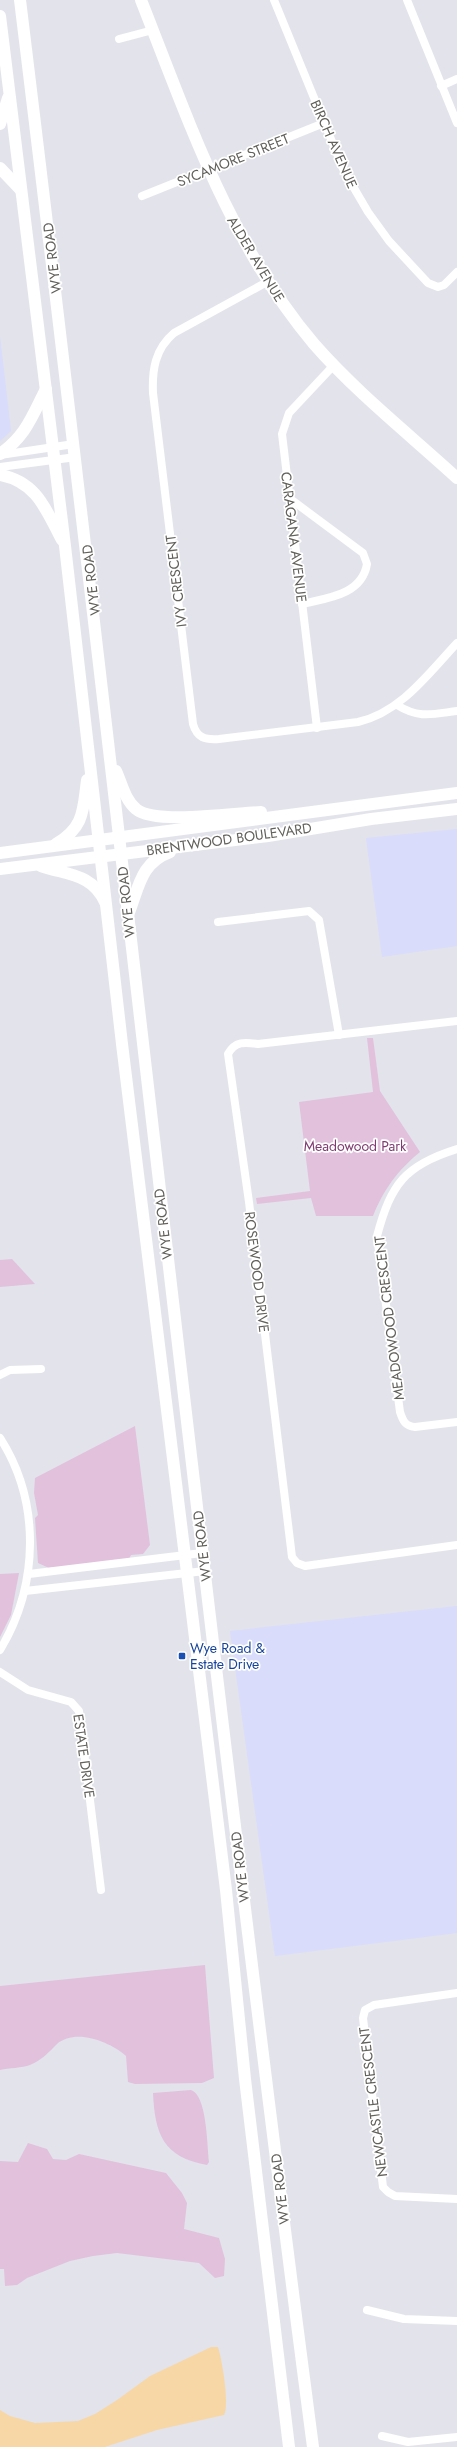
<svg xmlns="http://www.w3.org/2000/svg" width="457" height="2447" font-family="Jost,sans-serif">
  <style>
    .commercial { fill: #d9dcfb }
    .green { fill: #e2c1dd }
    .water { fill: #f8d7a7 }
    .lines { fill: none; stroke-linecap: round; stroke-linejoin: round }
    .street { stroke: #fff; stroke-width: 8 }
    .secondary { stroke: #fff; stroke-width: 12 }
    .transit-dot { fill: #1a4fb4; stroke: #fff; stroke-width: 1.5 }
    .labels { text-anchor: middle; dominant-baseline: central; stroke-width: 3.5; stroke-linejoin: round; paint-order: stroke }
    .street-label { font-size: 14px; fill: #62605b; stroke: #fff }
    .park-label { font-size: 14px; fill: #803c72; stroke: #fff }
    .transit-label { font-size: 14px; fill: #164399; stroke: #fff; text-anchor: start }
  </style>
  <rect width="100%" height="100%" fill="#e3e3ec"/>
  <g class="commercial">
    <path d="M0,336L11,431L0,441Z"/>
    <path d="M457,829V946L382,957L366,838Z"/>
    <path d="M457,1606V1933L275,1956L230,1631Z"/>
  </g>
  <g class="green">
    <path d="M367,1038H373L380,1091L420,1152C397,1171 384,1189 373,1216H316L311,1198L257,1204L256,1198L310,1191L299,1102L373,1092Z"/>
    <path d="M12,1259L35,1284L0,1287V1260Z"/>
    <path d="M135,1426L150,1545L143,1554L131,1555L129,1559L49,1568L38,1563L35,1518L38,1515L34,1493L35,1478Z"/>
    <path d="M19,1573L11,1615L0,1637V1574Z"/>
    <path d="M205,1965L214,2078L202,2083L135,2084L128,2082L126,2056C110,2042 76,2028 57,2044C49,2052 42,2060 30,2065C22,2068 9,2068 0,2070V1986Z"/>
    <path d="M191,2090C207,2095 207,2145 209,2162L207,2165C163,2157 155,2134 153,2093Z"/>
    <path d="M28,2143L47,2149L53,2159L66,2160L79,2154L166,2173L182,2193L187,2203L184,2229L219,2238L225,2259L224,2276L215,2278L199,2263L117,2253L93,2256L70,2261L27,2278L17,2285L5,2286L4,2269H0V2161L18,2162Z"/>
  </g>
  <path class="water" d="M211,2347H218C222,2359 230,2406 224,2415L157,2430L105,2447H0V2410L10,2416L35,2423L78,2421L95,2414L117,2400L150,2376Z"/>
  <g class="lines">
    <g class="street">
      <path d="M274,0L344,171L368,212L389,241L428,283L438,287L444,285L457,272"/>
      <path d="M407,0L457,123"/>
      <path d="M119,39L153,30"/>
      <path d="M441,86L457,79"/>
      <path d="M142,196L324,123"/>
      <path d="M267,282L174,333C155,349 152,370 153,393L193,724C197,738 205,740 219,739L358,722C401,712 428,674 457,643"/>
      <path d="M0,455L74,444"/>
      <path d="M0,467L76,457"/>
      <path d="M289,498L363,553L367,564C362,595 327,598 302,604"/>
      <path d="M397,705C419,719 433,714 457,711"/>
      <path d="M317,728L282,434L289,413L334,365"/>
      <path d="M218,922L309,911L319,920L339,1035"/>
      <path d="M457,1021L258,1044C245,1042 235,1041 228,1054L249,1202L292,1557L297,1563L305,1566L457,1545"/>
      <path d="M457,1149C405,1165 391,1184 377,1236L400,1412C403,1421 405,1426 415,1427L457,1422"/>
      <path d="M0,1375L10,1370L41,1369"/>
      <path d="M0,1438C41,1502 39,1585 0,1650"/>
      <path d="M29,1574L202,1553"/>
      <path d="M25,1591L205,1571"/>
      <path d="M0,1672L28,1690L71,1702L79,1711L101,1890"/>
      <path d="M457,1993L374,2005L365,2010L363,2018L383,2187L388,2192L395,2196L457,2199"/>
      <path d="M367,2310L404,2319L457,2321"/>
      <path d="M382,2436L408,2442L457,2437"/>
    </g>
    <g class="secondary">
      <path d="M20,0C120,815 206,1632 313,2447"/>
      <path d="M141,0C188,119 230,245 314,344C357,393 409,434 457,478"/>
      <path d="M0,16L65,546L122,1044L226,1890L245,2079L289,2447"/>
      <path d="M0,124L8,98"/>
      <path d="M0,168L21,190"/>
      <path d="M0,454C26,436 32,416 46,389"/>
      <path d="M0,475C37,482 46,510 62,540"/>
      <path d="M116,771C122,784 125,800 136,809C154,825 235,813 261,812"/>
      <path d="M56,844C85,827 83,809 87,780"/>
      <path d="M0,853L457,793"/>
      <path d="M41,866C66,875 92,873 105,902"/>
      <path d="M0,869L268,836L371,819L457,809"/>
      <path d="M128,915C139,888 140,863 170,852"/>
    </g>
  </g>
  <rect class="transit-dot" x="178" y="1652" width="8" height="8" rx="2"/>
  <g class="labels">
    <g class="street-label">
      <text transform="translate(334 144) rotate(66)">BIRCH AVENUE</text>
      <text transform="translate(233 160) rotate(-22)">SYCAMORE STREET</text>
      <text transform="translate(52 258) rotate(-97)">WYE ROAD</text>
      <text transform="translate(256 259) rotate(59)">ALDER AVENUE</text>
      <text transform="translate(294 537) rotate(83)">CARAGANA AVENUE</text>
      <text transform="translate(91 580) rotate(-97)">WYE ROAD</text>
      <text transform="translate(176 581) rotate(-97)">IVY CRESCENT</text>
      <text transform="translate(229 839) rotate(-8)">BRENTWOOD BOULEVARD</text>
      <text transform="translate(126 902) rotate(-96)">WYE ROAD</text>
      <text transform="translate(163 1224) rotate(-97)">WYE ROAD</text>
      <text transform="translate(257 1272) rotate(83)">ROSEWOOD DRIVE</text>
      <text transform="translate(389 1318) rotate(-97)">MEADOWOOD CRESCENT</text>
      <text transform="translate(202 1546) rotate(-97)">WYE ROAD</text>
      <text transform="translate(84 1756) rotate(82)">ESTATE DRIVE</text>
      <text transform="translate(240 1867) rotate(-97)">WYE ROAD</text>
      <text transform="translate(373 2102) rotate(-97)">NEWCASTLE CRESCENT</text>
      <text transform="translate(280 2189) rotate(-97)">WYE ROAD</text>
    </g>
    <g class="park-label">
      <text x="355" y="1146">Meadowood Park</text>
    </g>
    <g class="transit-label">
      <text x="190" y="1648">Wye Road &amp;<tspan x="190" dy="16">Estate Drive</tspan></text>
    </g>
  </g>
</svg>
